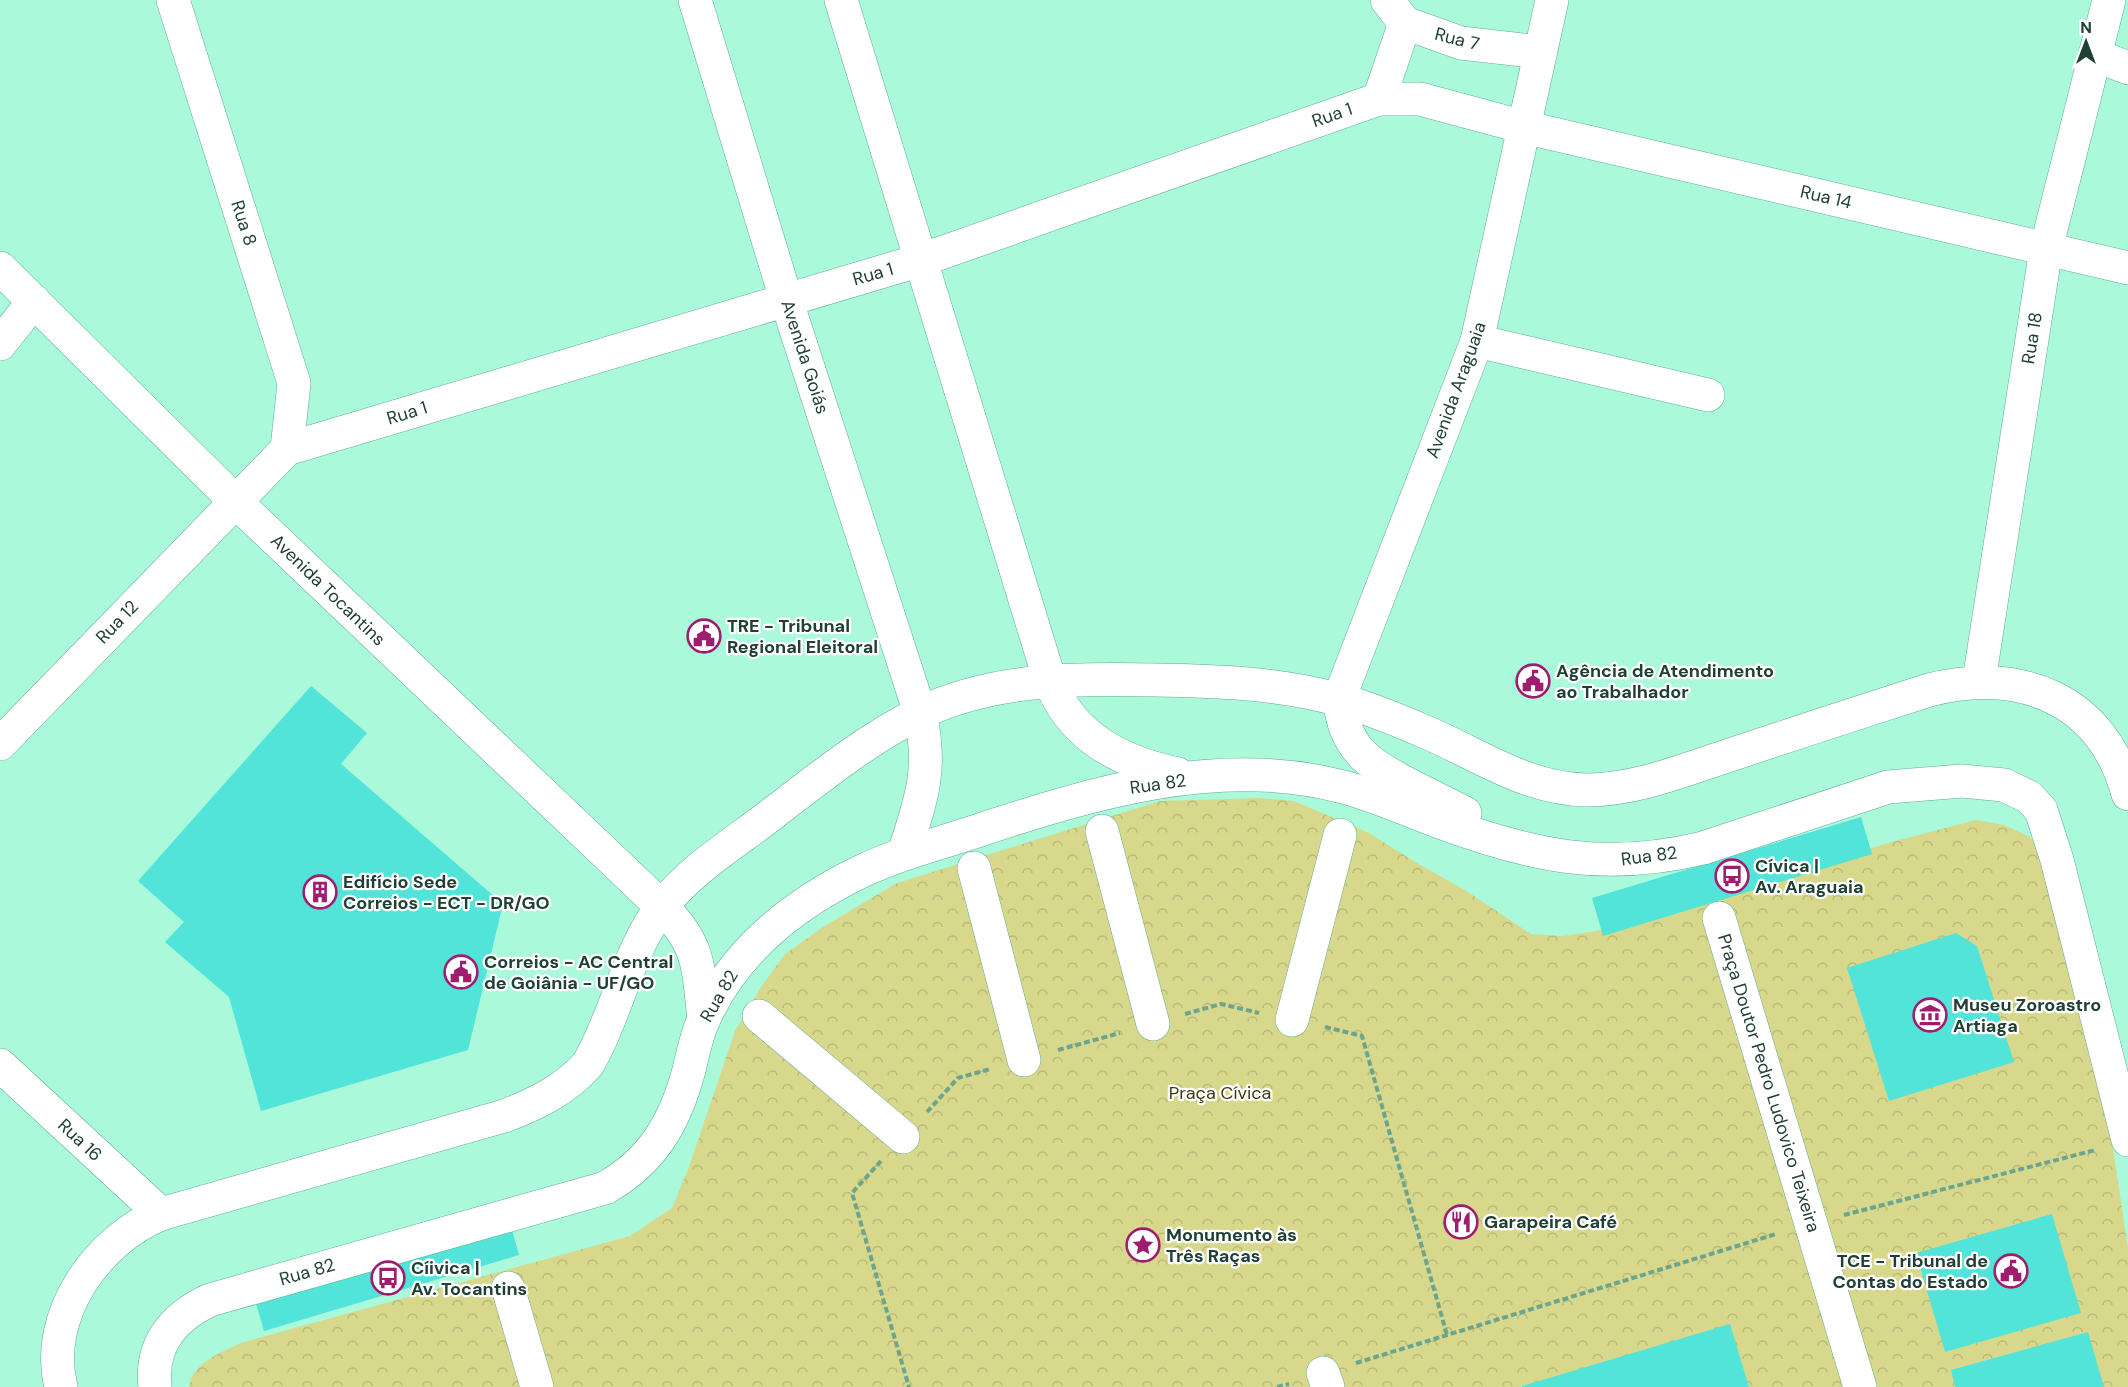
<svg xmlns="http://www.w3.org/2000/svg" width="2128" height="1387" font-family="'DM Sans',sans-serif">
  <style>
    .park { fill: url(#park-crowns) }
    .building { fill: #52e3d9 }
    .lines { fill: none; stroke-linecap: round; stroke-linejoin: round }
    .minor-casing { stroke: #60ad91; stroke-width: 34 }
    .major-casing { stroke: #60ad91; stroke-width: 34 }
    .path { stroke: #6ba58e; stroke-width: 4; stroke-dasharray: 6 3; stroke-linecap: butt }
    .minor { stroke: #fff; stroke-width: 33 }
    .major { stroke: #fff; stroke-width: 33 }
    .labels { text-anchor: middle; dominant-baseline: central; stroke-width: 4.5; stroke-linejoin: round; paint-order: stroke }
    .street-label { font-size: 18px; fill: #204034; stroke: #fff }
    .poi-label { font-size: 18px; font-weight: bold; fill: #204034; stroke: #fff; text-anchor: start }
    .park-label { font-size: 18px; fill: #3c3b10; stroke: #fff }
  </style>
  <defs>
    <pattern id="park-crowns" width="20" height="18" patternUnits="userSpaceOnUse" patternTransform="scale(1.5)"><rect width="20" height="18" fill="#d8d88c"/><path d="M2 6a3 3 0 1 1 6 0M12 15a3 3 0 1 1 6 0" fill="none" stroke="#b9ba79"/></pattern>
  </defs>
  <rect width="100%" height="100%" fill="#aaf9da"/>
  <path class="park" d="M1259,798L1294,801L1369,833L1415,862L1465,890L1531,934L1563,936L1596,931L1888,843L1976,820L2004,825L2030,837L2047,861L2111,1136L2128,1248V1387H189C192,1362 224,1351 244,1342L630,1236L672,1208L689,1167L735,1031L761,987L785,954L823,927L897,883L1160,801Z"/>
  <g class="building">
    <path d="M311,686L367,733L341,764L503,904L468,1050L261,1111L229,997L165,942L184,922L138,881Z"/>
    <path d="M1861,817L1872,854L1603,936L1592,898Z"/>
    <path d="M1956,933L1977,946L2014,1062L1889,1101L1847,968Z"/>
    <path d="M2052,1214L2081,1313L1945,1352L1916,1253Z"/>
    <path d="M511,1226L519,1255L264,1331L255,1300Z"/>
    <path d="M1730,1324L1749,1387H1522V1386Z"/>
    <path d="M2088,1332L2104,1387H1955L1951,1370Z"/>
  </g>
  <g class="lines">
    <g class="minor-casing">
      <g id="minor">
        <path d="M173,0L294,383L287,449"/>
        <path d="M1387,0L1405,23L1461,43L1540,52"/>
        <path d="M2095,55L2128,68"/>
        <path d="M1379,99L1405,23"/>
        <path d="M1477,341L1708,395"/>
        <path d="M0,344L34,301"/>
        <path d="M1050,681C1072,738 1121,762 1178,774"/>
        <path d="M1979,681L2046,249L2109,0"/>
        <path d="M1339,699C1342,720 1347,739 1363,755C1383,775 1437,798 1465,813"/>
        <path d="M0,744L287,449L921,260L1379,99H1420L1524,127L2128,268"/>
        <path d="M1102,831L1153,1024"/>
        <path d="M904,853C921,800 933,770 920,713"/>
        <path d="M974,868L1024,1060"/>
        <path d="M662,907C701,945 698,968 704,1019"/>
        <path d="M1719,918L1860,1387"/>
        <path d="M759,1016L903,1137"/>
        <path d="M1292,1020L1340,835"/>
        <path d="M0,1065L161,1214"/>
        <path d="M508,1288L537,1387"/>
        <path d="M1323,1373L1328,1387"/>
        <path d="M155,1387C150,1345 173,1317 210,1300L605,1188C653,1161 675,1122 689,1070C693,1054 696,1037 703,1021C733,952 794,904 860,872C898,854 937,844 977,831C1091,793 1218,755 1339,786C1373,794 1404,809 1437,821C1531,856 1603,872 1703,848L1888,787L1962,781L2004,785L2029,797L2041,810L2057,860L2128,1140"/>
      </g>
    </g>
    <g class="major-casing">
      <g id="major">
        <path d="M695,0L786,299L920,713"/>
        <path d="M841,0L1050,681"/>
        <path d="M0,268L235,501L662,907"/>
        <path d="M1339,699L1477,341L1552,0"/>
        <path d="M61,1387C43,1316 97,1240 161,1214L504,1116C536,1104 565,1090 588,1064C617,1014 626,956 660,909C689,870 735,843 772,814C819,778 867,739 920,713C993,678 1077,678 1156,680C1216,681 1275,683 1333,698C1365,706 1398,720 1428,733C1481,756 1527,789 1587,790C1636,790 1684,770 1730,755C1796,733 1863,711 1929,690C2020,667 2102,698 2128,794"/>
      </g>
    </g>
    <g class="path">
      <path d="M1185,1014L1221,1004L1259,1013"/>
      <path d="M1325,1027L1362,1036L1447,1335"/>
      <path d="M1058,1050L1120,1033"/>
      <path d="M927,1112L958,1078L990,1069"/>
      <path d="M881,1161L852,1193L909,1387"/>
      <path d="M1844,1215L2095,1150"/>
      <path d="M1356,1363L1776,1234"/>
      <path d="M1277,1387L1289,1384"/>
    </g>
    <use href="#minor" class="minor"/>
    <use href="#major" class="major"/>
  </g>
  <defs>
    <g id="civic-ring" transform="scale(1.725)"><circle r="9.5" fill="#fff" stroke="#9f1d6e" stroke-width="1.5"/><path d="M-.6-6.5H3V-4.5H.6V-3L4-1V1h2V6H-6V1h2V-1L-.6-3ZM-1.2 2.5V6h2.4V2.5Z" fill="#9f1d6e"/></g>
    <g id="bus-ring" transform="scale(1.725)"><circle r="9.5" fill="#fff" stroke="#9f1d6e" stroke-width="1.5"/><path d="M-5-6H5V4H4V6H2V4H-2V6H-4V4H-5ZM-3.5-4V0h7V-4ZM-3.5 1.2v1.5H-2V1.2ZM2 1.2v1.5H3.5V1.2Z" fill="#9f1d6e"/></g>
    <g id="building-ring" transform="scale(1.725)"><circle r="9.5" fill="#fff" stroke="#9f1d6e" stroke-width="1.5"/><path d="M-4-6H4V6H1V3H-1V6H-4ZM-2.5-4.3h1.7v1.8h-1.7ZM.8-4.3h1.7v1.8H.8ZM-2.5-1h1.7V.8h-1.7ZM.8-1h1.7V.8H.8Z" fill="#9f1d6e"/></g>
    <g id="museum-ring" transform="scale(1.725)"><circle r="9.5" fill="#fff" stroke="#9f1d6e" stroke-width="1.5"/><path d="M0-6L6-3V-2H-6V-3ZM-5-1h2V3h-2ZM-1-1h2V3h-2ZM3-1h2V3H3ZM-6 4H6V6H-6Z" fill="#9f1d6e"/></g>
    <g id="restaurant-ring" transform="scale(1.725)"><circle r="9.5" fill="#fff" stroke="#9f1d6e" stroke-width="1.5"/><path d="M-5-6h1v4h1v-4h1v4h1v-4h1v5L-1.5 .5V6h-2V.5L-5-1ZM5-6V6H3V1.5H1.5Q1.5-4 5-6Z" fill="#9f1d6e"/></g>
    <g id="sight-ring" transform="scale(1.725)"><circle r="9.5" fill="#fff" stroke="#9f1d6e" stroke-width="1.5"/><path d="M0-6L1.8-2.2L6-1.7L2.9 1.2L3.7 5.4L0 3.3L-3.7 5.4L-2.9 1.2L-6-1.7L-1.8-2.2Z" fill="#9f1d6e"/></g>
  </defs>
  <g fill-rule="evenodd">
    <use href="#civic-ring" x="704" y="636"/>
    <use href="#civic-ring" x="1533" y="681"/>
    <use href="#bus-ring" x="1732" y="876"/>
    <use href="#building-ring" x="320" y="892"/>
    <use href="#civic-ring" x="461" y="972"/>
    <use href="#museum-ring" x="1930" y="1015"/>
    <use href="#restaurant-ring" x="1461" y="1222"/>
    <use href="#sight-ring" x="1143" y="1245"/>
    <use href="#civic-ring" x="2011" y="1271"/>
    <use href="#bus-ring" x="388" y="1278"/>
  </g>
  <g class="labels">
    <g class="street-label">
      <text transform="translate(1457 39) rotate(14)">Rua 7</text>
      <text transform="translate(1332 115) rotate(-19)">Rua 1</text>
      <text transform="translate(1826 197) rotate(13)">Rua 14</text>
      <text transform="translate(244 223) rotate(72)">Rua 8</text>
      <text transform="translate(873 274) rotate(-16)">Rua 1</text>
      <text transform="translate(2032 338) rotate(-81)">Rua 18</text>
      <text transform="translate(805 357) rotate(72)">Avenida Goiás</text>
      <text transform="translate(1456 390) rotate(-70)">Avenida Araguaia</text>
      <text transform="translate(407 413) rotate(-17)">Rua 1</text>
      <text transform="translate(328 590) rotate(44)">Avenida Tocantins</text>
      <text transform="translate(117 622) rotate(-46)">Rua 12</text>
      <text transform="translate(1158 784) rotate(-8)">Rua 82</text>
      <text transform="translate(1649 856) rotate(-7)">Rua 82</text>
      <text transform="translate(719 996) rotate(-60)">Rua 82</text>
      <text transform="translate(1769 1083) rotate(73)">Praça Doutor Pedro Ludovico Teixeira</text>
      <text transform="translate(80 1140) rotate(43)">Rua 16</text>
      <text transform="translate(307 1272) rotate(-16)">Rua 82</text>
    </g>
    <g class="poi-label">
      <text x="727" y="626">TRE - Tribunal<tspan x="727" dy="21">Regional Eleitoral</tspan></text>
      <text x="1556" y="671">Agência de Atendimento<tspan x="1556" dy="21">ao Trabalhador</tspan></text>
      <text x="1755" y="866">Cívica |<tspan x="1755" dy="21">Av. Araguaia</tspan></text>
      <text x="343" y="882">Edifício Sede<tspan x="343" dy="21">Correios - ECT - DR/GO</tspan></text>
      <text x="484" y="962">Correios - AC Central<tspan x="484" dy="21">de Goiânia - UF/GO</tspan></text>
      <text x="1953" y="1005">Museu Zoroastro<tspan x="1953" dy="21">Artiaga</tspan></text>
      <text x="1484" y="1222">Garapeira Café</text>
      <text x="1166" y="1235">Monumento às<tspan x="1166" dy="21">Três Raças</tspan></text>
      <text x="1988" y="1261" text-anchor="end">TCE - Tribunal de<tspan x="1988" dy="21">Contas do Estado</tspan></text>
      <text x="411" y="1268">Cíivica |<tspan x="411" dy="21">Av. Tocantins</tspan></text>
    </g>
    <g class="park-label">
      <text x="1220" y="1093">Praça Cívica</text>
    </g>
  </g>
  <g transform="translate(2086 42)" stroke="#ffffff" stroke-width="4.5" paint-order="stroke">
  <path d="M0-4.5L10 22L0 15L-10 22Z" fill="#204034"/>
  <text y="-9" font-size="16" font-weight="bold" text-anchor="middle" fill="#204034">N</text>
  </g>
</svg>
